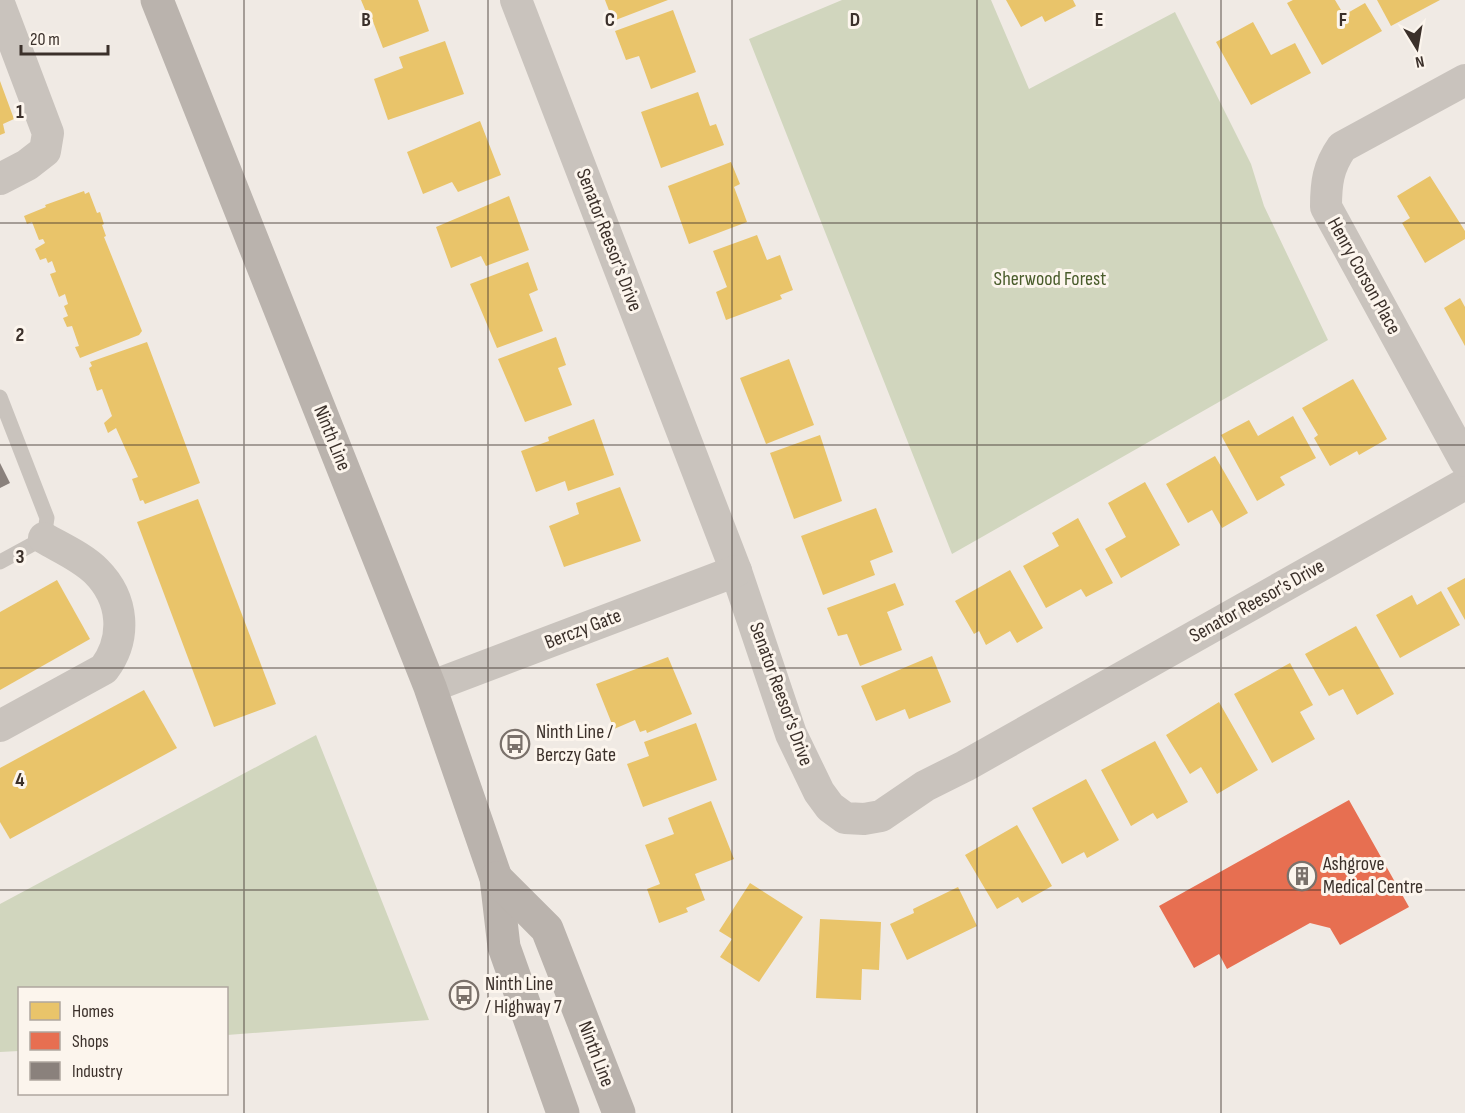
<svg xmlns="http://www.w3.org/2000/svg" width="1465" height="1113" font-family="'Sofia Sans Condensed',sans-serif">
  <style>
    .green { fill: #d1d6be }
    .homes { fill: #e9c46a }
    .shops { fill: #e76f51 }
    .industry { fill: #8a817c }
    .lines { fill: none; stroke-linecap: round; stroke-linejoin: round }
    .lane { stroke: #c9c3bd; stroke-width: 15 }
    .street { stroke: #c9c3bd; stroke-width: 32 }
    .secondary { stroke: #bab3ad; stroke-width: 33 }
    .grid { fill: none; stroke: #3b302a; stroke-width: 1.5; stroke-opacity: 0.55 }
    .labels { text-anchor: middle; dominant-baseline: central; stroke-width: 6; stroke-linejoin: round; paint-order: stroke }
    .street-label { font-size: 20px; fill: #3b302a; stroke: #fcf5ed }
    .park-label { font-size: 20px; fill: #495c2b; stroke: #fcf5ed }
    .poi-label { font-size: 20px; fill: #3b302a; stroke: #fcf5ed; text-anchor: start }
    .grid-label { font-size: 20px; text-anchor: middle; font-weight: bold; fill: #3b302a; stroke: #fcf5ed; stroke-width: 6; stroke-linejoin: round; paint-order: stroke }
  </style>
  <rect width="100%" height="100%" fill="#f0eae4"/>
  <g class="green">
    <path d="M842,0H991L1029,89L1175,12L1251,164L1264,206L1328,340L952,554L749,39Z"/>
    <path d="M316,735L429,1020L227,1035L226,988H20L19,1051L0,1052V904Z"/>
  </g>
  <g class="homes">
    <path d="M361,0H418L429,31L383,48L369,11L366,12Z"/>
    <path d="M605,0H668L613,21Z"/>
    <path d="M1006,0H1073L1076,6L1045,22L1042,16L1021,27Z"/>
    <path d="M1293,0H1335L1344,15L1365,3L1382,31L1322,65L1287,3Z"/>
    <path d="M1377,0H1440L1391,26Z"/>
    <path d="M673,10L696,72L651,89L639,56L626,60L615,31Z"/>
    <path d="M1253,22L1271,55L1295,43L1311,73L1251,105L1216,42Z"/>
    <path d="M445,41L464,94L388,120L374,79L403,68L399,57Z"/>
    <path d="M0,81L14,119L3,124L5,133L0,135Z"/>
    <path d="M698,92L710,126L716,124L724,145L661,168L641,112Z"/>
    <path d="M480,121L501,175L458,192L452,182L423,194L407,152Z"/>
    <path d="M731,162L740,184L734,187L747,222L689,244L668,186Z"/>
    <path d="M1430,176L1465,231V239L1425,263L1402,223L1410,218L1397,196Z"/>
    <path d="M84,191L85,194L89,192L97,213L100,212L104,224L102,225L106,236L104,237L142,331L139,335L80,358L75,347L79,346L72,326L67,327L63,318L68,316L64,306L68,304L65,294L59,297L50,274L56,272L52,261L48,263L46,258L40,260L35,249L45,243L43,239L39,240L32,222L27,224L24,216L46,207L45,205Z"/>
    <path d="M509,196L529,250L486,266L481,256L451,268L436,227Z"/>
    <path d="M757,235L767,260L780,255L793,290L780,295L782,299L726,320L716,292L727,287L713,251Z"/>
    <path d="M528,262L538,290L529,294L543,331L497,348L470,284Z"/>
    <path d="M1460,298L1465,307V346L1444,308Z"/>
    <path d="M556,337L566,365L558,368L572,405L525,422L498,359Z"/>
    <path d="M147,342L200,483L145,504L143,500L140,501L132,479L138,477L116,428L108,433L104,423L112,416L102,389L97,391L89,368L92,366L90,362Z"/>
    <path d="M789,359L814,425L766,444L740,378Z"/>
    <path d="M1353,379L1387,439L1359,455L1357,451L1330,466L1314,438L1318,435L1302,408Z"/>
    <path d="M1293,416L1316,458L1280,477L1285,485L1257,501L1221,435L1249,420L1258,436Z"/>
    <path d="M594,419L614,475L568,491L565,481L536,492L521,451L549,441L548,437Z"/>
    <path d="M820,435L842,501L794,519L770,453Z"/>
    <path d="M1215,456L1248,513L1222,528L1212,510L1188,523L1166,484Z"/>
    <path d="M1145,482L1180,545L1121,578L1105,549L1126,537L1108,503Z"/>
    <path d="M620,487L641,541L564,567L549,526L579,514L576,503Z"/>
    <path d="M198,499L276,704L214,727L137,522Z"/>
    <path d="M876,508L893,552L870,561L875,575L823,595L801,536Z"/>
    <path d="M1078,518L1113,583L1086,597L1081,589L1046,608L1023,566L1059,546L1052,533Z"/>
    <path d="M1010,570L1043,628L1017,643L1010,631L986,645L979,631L974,634L955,601Z"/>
    <path d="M1465,578V620L1447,588Z"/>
    <path d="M57,580L90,639L0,690V612Z"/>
    <path d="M895,583L904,605L887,612L902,650L860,666L847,634L838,636L827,608Z"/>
    <path d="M1441,591L1460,625L1400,658L1376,615L1412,595L1417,605Z"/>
    <path d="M1356,626L1394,694L1357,715L1343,689L1329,696L1305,654Z"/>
    <path d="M932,656L951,702L909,719L905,709L876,721L861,686Z"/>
    <path d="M668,657L692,714L647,733L646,730L640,732L635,720L614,729L596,684Z"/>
    <path d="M1290,663L1313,705L1300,712L1315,739L1272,763L1234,694Z"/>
    <path d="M144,690L177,748L10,839L0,822V768Z"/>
    <path d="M1219,702L1258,770L1217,794L1201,767L1190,774L1166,735Z"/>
    <path d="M696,723L717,780L643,807L627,764L649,756L644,742Z"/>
    <path d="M1155,741L1188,802L1157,819L1153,813L1131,826L1101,770Z"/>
    <path d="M1086,779L1119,840L1087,858L1084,852L1062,864L1032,808Z"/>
    <path d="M711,801L734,859L695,874L705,900L686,908L688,912L659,923L647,889L660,884L645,845L674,834L668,818Z"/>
    <path d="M1017,825L1052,886L1022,903L1018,897L997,909L965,855Z"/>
    <path d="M750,883L803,917L759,982L720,957L732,939L719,931Z"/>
    <path d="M958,887L977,926L907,960L890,924L914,913L913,909Z"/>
    <path d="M820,919L881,922L879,970L862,969L861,1000L816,998Z"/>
  </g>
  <path class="shops" d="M1349,800L1409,907L1340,945L1330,928L1310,923L1227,969L1219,954L1194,968L1159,906Z"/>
  <path class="industry" d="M0,463L10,483L0,488Z"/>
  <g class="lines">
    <path class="lane" d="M0,397L47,518L44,538L0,562"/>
    <g class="street">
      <path d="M516,0L736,571L791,734L819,792L830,807L845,818L864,819L881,816L925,786L965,766L1465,484"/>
      <path d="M0,6L48,133L45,151L27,165L0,179"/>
      <path d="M1465,80L1342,147C1328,167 1326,183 1326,207L1465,461"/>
      <path d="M430,687L736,571"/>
      <path d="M0,726L104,669C127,638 124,599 96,571C82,557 61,548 44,538"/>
    </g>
    <g class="secondary">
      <path d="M157,0L430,687L496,878L504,947L563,1113"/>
      <path d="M496,878L547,929L619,1113"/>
    </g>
  </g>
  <path class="grid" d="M244,0V1113M488,0V1113M732,0V1113M977,0V1113M1221,0V1113M0,223H1465M0,445H1465M0,668H1465M0,890H1465"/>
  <defs>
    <g id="bus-ring" transform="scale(1.5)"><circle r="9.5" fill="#fcf5ed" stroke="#7a716b" stroke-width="1.5"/><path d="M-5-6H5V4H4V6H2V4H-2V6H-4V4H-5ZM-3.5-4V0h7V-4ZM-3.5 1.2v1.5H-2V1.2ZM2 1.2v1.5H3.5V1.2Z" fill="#7a716b"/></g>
    <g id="building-ring" transform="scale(1.5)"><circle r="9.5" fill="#fcf5ed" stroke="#7a716b" stroke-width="1.5"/><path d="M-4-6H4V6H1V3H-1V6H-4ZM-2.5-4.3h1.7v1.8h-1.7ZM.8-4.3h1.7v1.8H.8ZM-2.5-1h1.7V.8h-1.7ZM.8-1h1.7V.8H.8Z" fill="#7a716b"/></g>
  </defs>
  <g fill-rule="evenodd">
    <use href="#bus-ring" x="515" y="744"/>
    <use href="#building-ring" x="1302" y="876"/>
    <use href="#bus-ring" x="464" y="995"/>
  </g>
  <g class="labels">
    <g class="street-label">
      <text transform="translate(609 240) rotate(69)">Senator Reesor's Drive</text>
      <text transform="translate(1364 276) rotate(61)">Henry Corson Place</text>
      <text transform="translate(332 438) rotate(68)">Ninth Line</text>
      <text transform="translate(1257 601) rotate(-29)">Senator Reesor's Drive</text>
      <text transform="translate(583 629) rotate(-21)">Berczy Gate</text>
      <text transform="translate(781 694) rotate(70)">Senator Reesor's Drive</text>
      <text transform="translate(596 1054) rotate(69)">Ninth Line</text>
    </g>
    <g class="park-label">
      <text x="1050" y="279">Sherwood Forest</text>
    </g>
    <g class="poi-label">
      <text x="536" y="732">Ninth Line /<tspan x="536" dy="23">Berczy Gate</tspan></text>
      <text x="1323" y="864">Ashgrove<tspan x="1323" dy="23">Medical Centre</tspan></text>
      <text x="485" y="984">Ninth Line<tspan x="485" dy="23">/ Highway 7</tspan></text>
    </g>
  </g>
  <g class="grid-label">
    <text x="366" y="26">B</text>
    <text x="610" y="26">C</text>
    <text x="855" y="26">D</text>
    <text x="1099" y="26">E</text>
    <text x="1343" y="26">F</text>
    <text x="20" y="118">1</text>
    <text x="20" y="341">2</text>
    <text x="20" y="563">3</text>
    <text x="20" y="786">4</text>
  </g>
  <rect x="18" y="987" width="210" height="108" fill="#fcf5ed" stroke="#afa69f" stroke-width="1.5"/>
  <rect x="30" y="1002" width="30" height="18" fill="#e9c46a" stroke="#afa69f" stroke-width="1.5"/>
  <text x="72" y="1017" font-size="18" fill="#3b302a">Homes</text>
  <rect x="30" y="1032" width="30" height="18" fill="#e76f51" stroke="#afa69f" stroke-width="1.5"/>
  <text x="72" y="1047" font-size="18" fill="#3b302a">Shops</text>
  <rect x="30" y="1062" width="30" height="18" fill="#8a817c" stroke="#afa69f" stroke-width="1.5"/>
  <text x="72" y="1077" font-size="18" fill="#3b302a">Industry</text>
  <g transform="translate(1417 48) rotate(169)" stroke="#fcf5ed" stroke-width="4.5" paint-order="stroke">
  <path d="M0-4.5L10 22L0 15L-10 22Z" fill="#3b302a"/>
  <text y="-9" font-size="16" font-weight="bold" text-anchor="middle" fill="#3b302a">N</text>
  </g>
  <path d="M21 45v9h87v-9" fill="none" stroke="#3b302a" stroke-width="3"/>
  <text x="30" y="45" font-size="18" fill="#3b302a" stroke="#fcf5ed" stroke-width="4.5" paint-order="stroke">20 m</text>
</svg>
